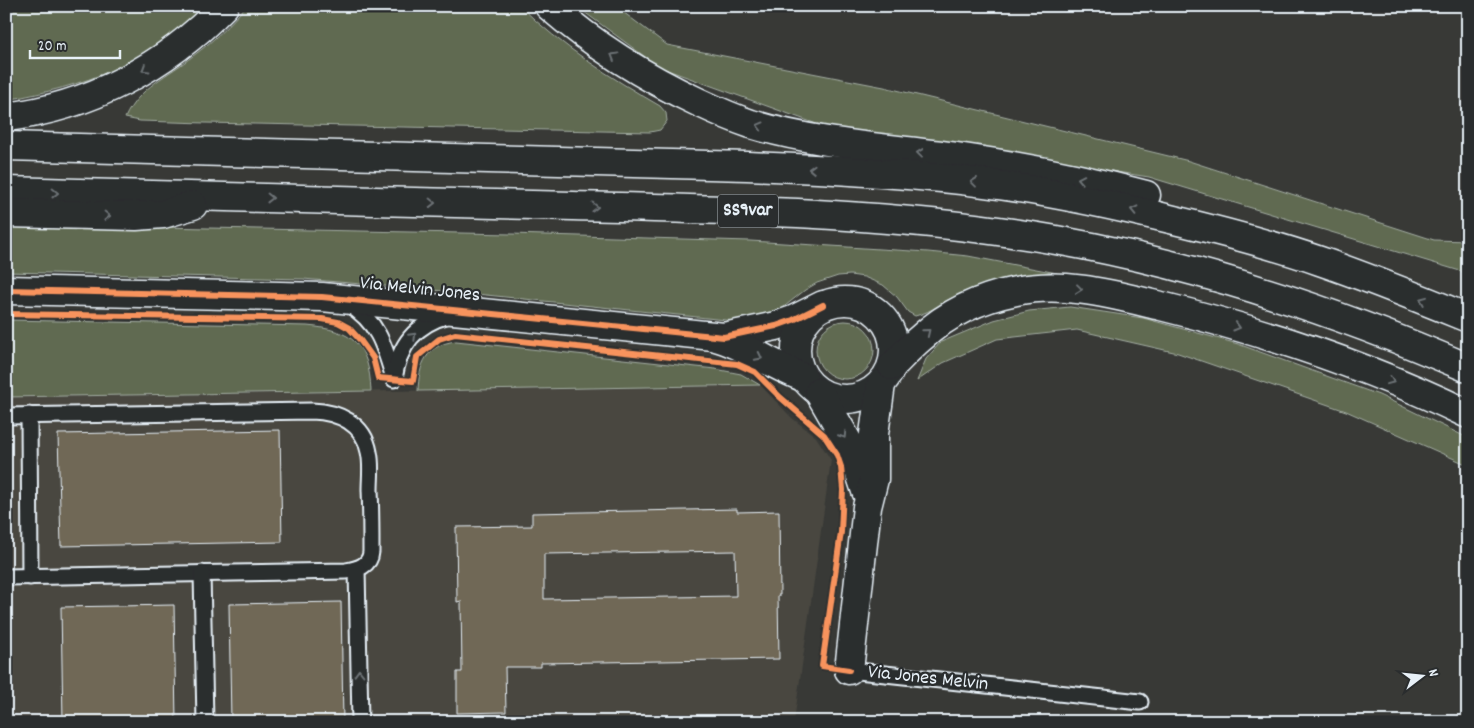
<svg xmlns="http://www.w3.org/2000/svg" width="1474" height="728" font-family="Dekko,sans-serif">
  <style>
    .built { fill: #484740 }
    .green { fill: #606a51; stroke: #a4aea4 }
    .building { fill: #6f6757; stroke: #e8f1f8; fill-rule: evenodd }
    .lines { fill: none; stroke-linecap: round; stroke-linejoin: round }
    .lane-casing { stroke: #e8f1f8; stroke-width: 19 }
    .street-casing { stroke: #e8f1f8; stroke-width: 31 }
    .highway-casing { stroke: #e8f1f8; stroke-width: 31 }
    .lane { stroke: #2a2d2e; stroke-width: 15 }
    .street { stroke: #2a2d2e; stroke-width: 28 }
    .highway { stroke: #2a2d2e; stroke-width: 28 }
    .cycleway-casing { stroke: #2a2d2e; stroke-width: 9 }
    .cycleway { stroke: #f8935d; stroke-width: 6 }
    .oneway { stroke: #6c7275 }
    .labels { text-anchor: middle; dominant-baseline: central; stroke-width: 4.5; stroke-linejoin: round; paint-order: stroke }
    .shield { fill: #2a2d2e; stroke: #afb6bb; stroke-width: 1 }
    .shield-label { font-size: 19px; font-weight: bold; fill: #e8f1f8 }
    .street-label { font-size: 20px; fill: #e8f1f8; stroke: #2a2d2e }
  </style>
  <rect width="100%" height="100%" fill="#383936"/>
  <filter id="ink" filterUnits="userSpaceOnUse"><feTurbulence type="fractalNoise" baseFrequency=".02" numOctaves="2"/><feDisplacementMap in="SourceGraphic" scale="10" xChannelSelector="R" yChannelSelector="G"/><feConvolveMatrix kernelMatrix="1 2 1 2 8 2 1 2 1" color-interpolation-filters="sRGB"/></filter>
  <g filter="url(#ink)">
    <path class="built" d="M760,385L792,418L816,437L831,460L794,722H6V397Z"/>
    <g class="green">
      <path d="M6,6H205C146,64 86,86 6,100Z"/>
      <path d="M246,6H520C562,47 610,77 660,106L666,113L667,121L660,130L650,132L205,123L140,121L125,118C138,88 169,75 193,56C212,42 230,25 246,6Z"/>
      <path d="M576,6H615L667,45L884,87L1189,161L1434,240L1468,241V275L1460,271L1149,177L825,127L659,67Z"/>
      <path d="M6,224L511,234L750,241L928,252L968,256L1057,273C1025,275 991,281 961,293C946,300 932,312 915,316L908,312L897,297L883,285L864,277L850,275L838,276L817,283L805,290L780,310L745,322L467,293L303,279L6,272Z"/>
      <path d="M1070,307L1143,318L1238,344L1379,395L1468,438V465L1346,411L1178,353L1077,330L997,339L943,363L917,381L926,359L941,342L994,320L1029,311Z"/>
      <path d="M6,320L307,326C353,330 369,344 371,391L6,397Z"/>
      <circle cx="845" cy="350" r="29"/>
      <path d="M456,341L715,369L741,374L760,385L418,391C419,364 426,345 456,341Z"/>
    </g>
    <g class="building">
      <path d="M280,430L282,542L61,546L58,434Z"/>
      <path d="M737,509V512L779,511L780,595H778L779,659L541,663V667H505L506,712L457,713V672H462L461,601L457,602L456,527L532,526V513ZM735,551L736,596L544,599V554Z"/>
      <path d="M341,602L343,722H231L229,604Z"/>
      <path d="M174,605L176,722H63L61,607Z"/>
    </g>
    <g class="lines">
      <g class="lane-casing">
        <g id="lane">
          <path d="M348,304C377,321 384,344 393,375"/>
          <path d="M394,379C399,345 415,324 449,315"/>
          <path d="M29,415L30,577"/>
          <path d="M6,416L312,411C338,412 364,423 369,452C372,464 370,478 370,490C371,511 371,531 371,552C370,566 358,569 346,571L6,577"/>
          <path d="M357,569L360,722"/>
          <path d="M202,573L205,722"/>
          <path d="M849,670L1140,702"/>
        </g>
      </g>
      <g class="street-casing">
        <g id="street">
          <path d="M6,290L322,297L724,337L776,326L793,320L823,305"/>
          <circle cx="845" cy="350" r="49"/>
          <path d="M716,337C746,345 773,366 803,377"/>
          <path d="M819,392L852,449L866,491"/>
          <path d="M849,670L867,507L874,479V434L881,384"/>
        </g>
      </g>
      <g class="highway-casing">
        <g id="highway">
          <path d="M549,6C594,45 644,77 698,102C715,110 733,118 751,124C820,145 893,148 964,158C1025,167 1086,179 1146,195"/>
          <path d="M6,117C90,107 166,66 224,6"/>
          <path d="M6,146L747,166C827,169 906,173 985,183C1047,191 1109,204 1170,219C1220,231 1271,244 1320,261C1370,278 1419,298 1468,318"/>
          <path d="M6,191C195,197 384,201 573,206C734,210 896,212 1056,240C1198,265 1335,311 1468,368"/>
          <path d="M6,213L136,216L163,214L193,205"/>
          <path d="M892,366C902,356 911,346 922,337C948,313 981,298 1016,291C1065,281 1114,295 1161,306C1266,332 1371,367 1468,414"/>
        </g>
      </g>
      <use href="#lane" class="lane"/>
      <use href="#street" class="street"/>
      <use href="#highway" class="highway"/>
      <g class="cycleway-casing">
        <g id="cycleway">
          <path d="M6,290L322,297L724,337L776,326L793,320L823,305"/>
          <path d="M6,314L322,319L338,322L349,328L360,340L373,358L378,378L413,381L417,357L439,339L455,334L737,364L755,372L780,397L824,435L837,455L841,467L843,490L841,532L822,666L849,670"/>
        </g>
      </g>
      <use href="#cycleway" class="cycleway"/>
    </g>
    <defs><path id="oneway-chevron" d="M-2-3.5L2.5 0L-2 3.5" fill="none" stroke-width="1.6" stroke-linecap="round" stroke-linejoin="round" transform="scale(1.25)"/></defs>
    <g class="oneway">
      <use href="#oneway-chevron" transform="translate(614 56) rotate(-149)"/>
      <use href="#oneway-chevron" transform="translate(145 69) rotate(148)"/>
      <use href="#oneway-chevron" transform="translate(760 126) rotate(-165)"/>
      <use href="#oneway-chevron" transform="translate(920 153) rotate(-173)"/>
      <use href="#oneway-chevron" transform="translate(812 169) rotate(-178)"/>
      <use href="#oneway-chevron" transform="translate(1081 179) rotate(-169)"/>
      <use href="#oneway-chevron" transform="translate(974 182) rotate(-173)"/>
      <use href="#oneway-chevron" transform="translate(55 193) rotate(1)"/>
      <use href="#oneway-chevron" transform="translate(270 198) rotate(1)"/>
      <use href="#oneway-chevron" transform="translate(432 203) rotate(1)"/>
      <use href="#oneway-chevron" transform="translate(595 207) rotate(1)"/>
      <use href="#oneway-chevron" transform="translate(1134 210) rotate(-167)"/>
      <use href="#oneway-chevron" transform="translate(107 216) rotate(1)"/>
      <use href="#oneway-chevron" transform="translate(1079 289) rotate(7)"/>
      <use href="#oneway-chevron" transform="translate(1423 300) rotate(-158)"/>
      <use href="#oneway-chevron" transform="translate(1237 327) rotate(17)"/>
      <use href="#oneway-chevron" transform="translate(927 332) rotate(-39)"/>
      <use href="#oneway-chevron" transform="translate(413 336) rotate(-45)"/>
      <use href="#oneway-chevron" transform="translate(759 357) rotate(27)"/>
      <use href="#oneway-chevron" transform="translate(1391 381) rotate(22)"/>
      <use href="#oneway-chevron" transform="translate(843 435) rotate(58)"/>
      <use href="#oneway-chevron" transform="translate(359 673) rotate(-91)"/>
    </g>
  </g>
  <g class="labels">
    <rect class="shield" x="718" y="194.5" width="60" height="33" rx="4"/>
    <g class="shield-label">
      <text x="748" y="211">SS9var</text>
    </g>
    <g class="street-label">
      <text transform="translate(420 290) rotate(6)">Via Melvin Jones</text>
      <text transform="translate(928 679) rotate(6)">Via Jones Melvin</text>
    </g>
  </g>
  <rect width="1474" height="728" fill="none" stroke="#2a2d2e" stroke-width="25"/>
  <rect x="12" y="12" width="1449" height="703" fill="none" stroke="#e8f1f8" stroke-width="2" filter="url(#ink)"/>
  <g transform="translate(1422 676) rotate(74)" stroke="#2a2d2e" stroke-width="4" paint-order="stroke">
  <path d="M0-4L9 19L0 12L-9 19Z" fill="#e8f1f8"/>
  <text y="-8" font-size="14" font-weight="bold" text-anchor="middle" fill="#e8f1f8">N</text>
  </g>
  <path d="M30 50v8h90v-8" fill="none" stroke="#e8f1f8" stroke-width="2.5"/>
  <text x="38" y="50" font-size="15" fill="#e8f1f8" stroke="#2a2d2e" stroke-width="4" paint-order="stroke">20 m</text>
</svg>
